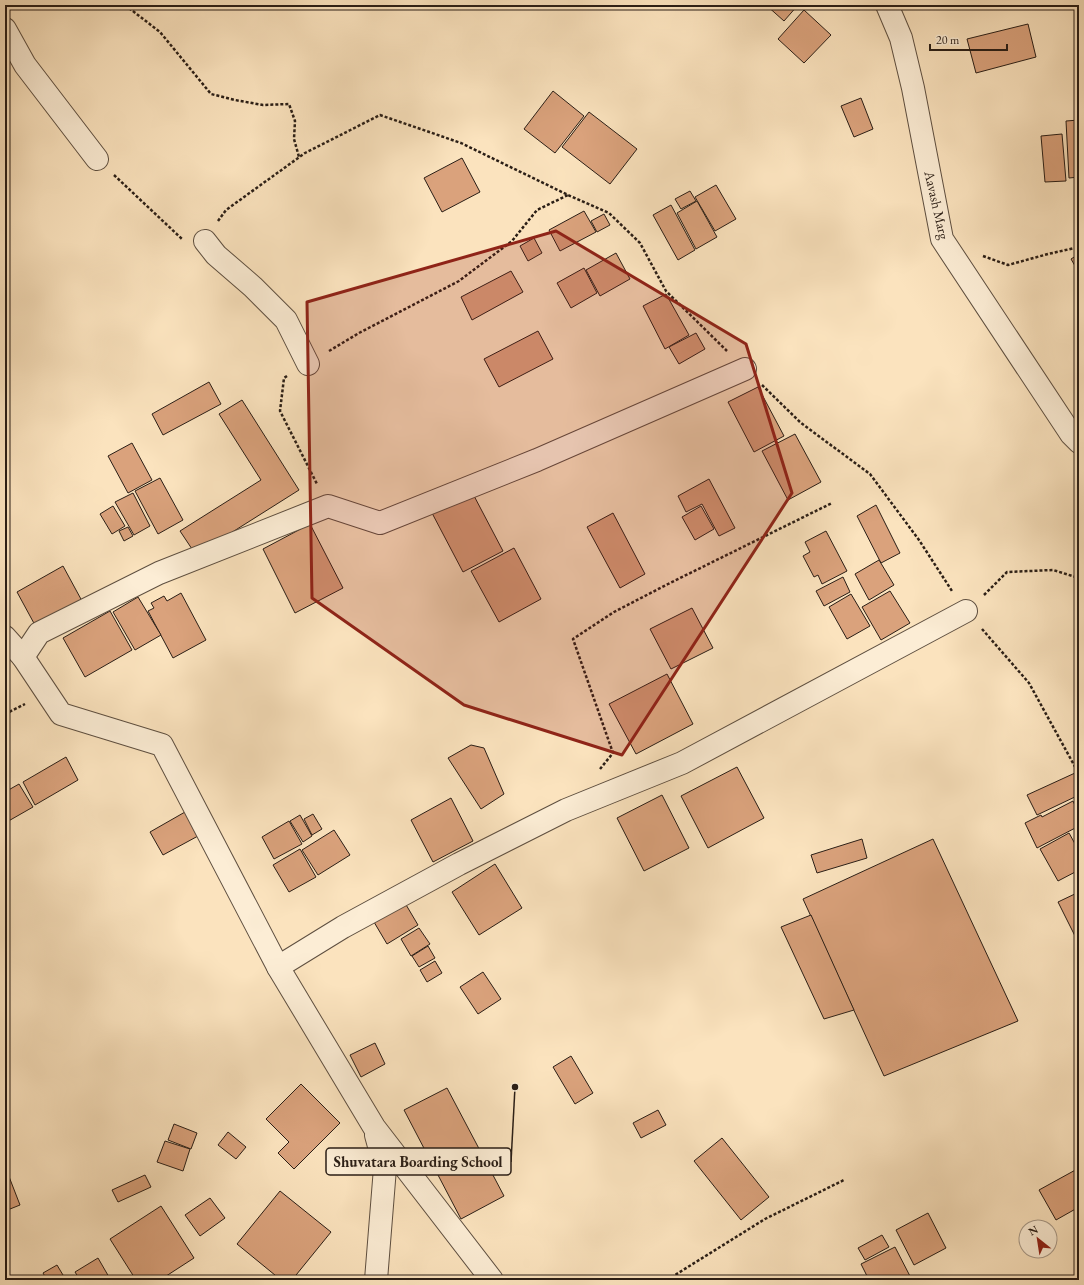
<svg xmlns="http://www.w3.org/2000/svg" width="1084" height="1285" font-family="'EB Garamond',serif">
  <style>
    .building { fill: #daa27c; stroke: #2a1e16 }
    .lines { fill: none; stroke-linecap: round; stroke-linejoin: round }
    .minor-casing { stroke: #5e4f40; stroke-width: 24 }
    .path { stroke: #2a1e16; stroke-width: 2.5; stroke-dasharray: 3 2; stroke-linecap: butt }
    .minor { stroke: #fcedd5; stroke-width: 22 }
    .marked { fill: #8f2418; fill-opacity: 0.2; stroke: #8f2418; stroke-width: 3; stroke-linejoin: round }
    .labels { text-anchor: middle; dominant-baseline: central; stroke-width: 4; stroke-linejoin: round; paint-order: stroke }
    .street-label { font-size: 14px; fill: #2a1e16; stroke: #fcedd5 }
    .leader { fill: none; stroke: #2a1e16; stroke-width: 1.5 }
    .callout-dot { fill: #2a1e16; stroke: #fcedd5; stroke-width: 1.5 }
    .callout { fill: #fcedd5; stroke: #2a1e16; stroke-width: 1.5 }
    .callout-label { font-size: 15px; text-anchor: middle; font-weight: bold; fill: #2a1e16 }
  </style>
  <rect width="100%" height="100%" fill="#fbe3be"/>
  <filter id="stains"><feTurbulence type="fractalNoise" baseFrequency=".005" numOctaves="4"/><feColorMatrix values="0 0 0 0 .2 0 0 0 0 .09 0 0 0 0 .02 0 0 0 .5 -.17"/></filter>
  <radialGradient id="worn" r=".72"><stop offset=".6" stop-color="#630" stop-opacity="0"/><stop offset="1" stop-color="#630" stop-opacity=".3"/></radialGradient>
  <g class="building">
    <path d="M766,5H798L784,21Z"/>
    <path d="M804,10L831,35L804,63L778,39Z"/>
    <path d="M1028,24L1036,57L976,73L967,39Z"/>
    <path d="M553,91L584,116L555,153L524,129Z"/>
    <path d="M861,98L873,129L854,137L841,106Z"/>
    <path d="M589,112L637,149L610,184L562,147Z"/>
    <path d="M1079,120V177L1069,178L1066,121Z"/>
    <path d="M1062,134L1066,181L1045,182L1041,136Z"/>
    <path d="M462,158L480,192L442,212L424,178Z"/>
    <path d="M716,185L736,219L715,231L695,197Z"/>
    <path d="M690,191L696,201L681,209L675,199Z"/>
    <path d="M697,201L717,237L696,249L677,213Z"/>
    <path d="M671,205L695,250L678,260L653,215Z"/>
    <path d="M584,211L596,232L560,251L549,230Z"/>
    <path d="M604,214L610,225L597,232L591,221Z"/>
    <path d="M534,238L542,253L528,261L520,246Z"/>
    <path d="M616,253L630,279L600,296L586,270Z"/>
    <path d="M1079,254V270L1078,271L1071,259Z"/>
    <path d="M584,268L597,293L571,308L557,283Z"/>
    <path d="M511,271L523,292L472,320L461,297Z"/>
    <path d="M666,294L689,335L665,349L643,306Z"/>
    <path d="M538,331L553,359L499,387L484,359Z"/>
    <path d="M696,333L705,349L679,364L669,347Z"/>
    <path d="M209,382L221,404L163,435L152,414Z"/>
    <path d="M758,387L784,436L754,452L728,402Z"/>
    <path d="M242,400L299,490L196,555L180,531L261,480L219,414Z"/>
    <path d="M795,434L821,482L788,500L762,451Z"/>
    <path d="M132,443L152,480L128,493L108,456Z"/>
    <path d="M160,478L183,520L158,534L135,491Z"/>
    <path d="M709,479L735,528L719,536L702,504L686,512L678,496Z"/>
    <path d="M472,492L503,551L463,572L432,513Z"/>
    <path d="M133,493L150,526L134,535L115,502Z"/>
    <path d="M876,505L900,553L881,563L857,516Z"/>
    <path d="M113,506L125,526L112,534L100,514Z"/>
    <path d="M701,506L714,529L695,540L682,517Z"/>
    <path d="M613,513L645,574L620,588L587,527Z"/>
    <path d="M310,524L343,588L295,613L263,549Z"/>
    <path d="M128,527L133,536L124,541L119,531Z"/>
    <path d="M826,531L847,571L822,584L818,575L814,577L803,556L810,552L805,542Z"/>
    <path d="M514,548L541,599L499,622L471,571Z"/>
    <path d="M879,560L894,585L869,600L855,574Z"/>
    <path d="M63,566L82,601L36,627L17,592Z"/>
    <path d="M843,577L850,592L824,606L816,591Z"/>
    <path d="M890,591L910,623L881,640L862,607Z"/>
    <path d="M181,593L206,640L173,658L148,611L154,608L151,603L164,596L167,601Z"/>
    <path d="M851,594L870,626L847,639L829,607Z"/>
    <path d="M138,597L161,635L135,650L113,612Z"/>
    <path d="M692,608L713,648L671,669L650,629Z"/>
    <path d="M110,611L132,650L85,677L63,638Z"/>
    <path d="M667,674L693,724L636,754L609,704Z"/>
    <path d="M471,745L484,748L504,794L481,809L448,758Z"/>
    <path d="M66,757L78,780L35,805L23,782Z"/>
    <path d="M737,767L764,818L708,848L681,796Z"/>
    <path d="M1075,773L1079,782V795L1037,815L1027,795Z"/>
    <path d="M19,784L33,807L5,823V792Z"/>
    <path d="M662,795L689,848L644,871L617,818Z"/>
    <path d="M451,798L473,841L433,862L411,820Z"/>
    <path d="M1073,801L1079,814V826L1037,848L1025,823L1041,815L1042,817Z"/>
    <path d="M185,812L198,836L163,855L150,832Z"/>
    <path d="M313,814L322,829L312,835L304,819Z"/>
    <path d="M300,815L312,836L303,842L290,821Z"/>
    <path d="M289,821L302,844L274,859L262,837Z"/>
    <path d="M334,830L350,855L318,875L302,850Z"/>
    <path d="M1069,833L1079,851V870L1058,881L1040,849Z"/>
    <path d="M862,839L867,858L817,873L811,855Z"/>
    <path d="M933,839L1018,1021L884,1076L803,899Z"/>
    <path d="M300,849L316,877L289,892L273,865Z"/>
    <path d="M495,864L522,908L479,935L452,892Z"/>
    <path d="M1079,892V944L1058,902Z"/>
    <path d="M402,898L418,925L387,944L371,917Z"/>
    <path d="M811,915L854,1010L824,1019L781,927Z"/>
    <path d="M419,928L430,944L411,956L401,939Z"/>
    <path d="M428,946L435,958L419,967L412,956Z"/>
    <path d="M435,961L442,973L427,982L420,970Z"/>
    <path d="M483,972L501,999L478,1014L460,987Z"/>
    <path d="M375,1043L385,1064L361,1077L350,1055Z"/>
    <path d="M571,1056L593,1093L575,1104L553,1067Z"/>
    <path d="M301,1084L340,1123L294,1169L278,1153L289,1142L266,1119Z"/>
    <path d="M447,1088L504,1196L461,1219L404,1110Z"/>
    <path d="M658,1110L666,1125L641,1138L633,1123Z"/>
    <path d="M174,1124L197,1133L191,1149L168,1140Z"/>
    <path d="M228,1132L246,1147L236,1159L218,1145Z"/>
    <path d="M722,1138L769,1197L741,1220L694,1161Z"/>
    <path d="M165,1141L190,1149L183,1171L157,1162Z"/>
    <path d="M1079,1168V1207L1056,1220L1039,1190Z"/>
    <path d="M8,1174L20,1205L5,1211V1175Z"/>
    <path d="M145,1175L151,1187L118,1202L112,1190Z"/>
    <path d="M280,1191L331,1232L292,1280H281L237,1244Z"/>
    <path d="M210,1198L225,1218L200,1236L185,1215Z"/>
    <path d="M161,1206L194,1258L160,1280H136L110,1239Z"/>
    <path d="M928,1213L946,1248L914,1265L896,1230Z"/>
    <path d="M882,1235L889,1247L865,1260L858,1248Z"/>
    <path d="M895,1247L912,1280H869L861,1264Z"/>
    <path d="M98,1258L109,1277L104,1280H80L75,1272Z"/>
    <path d="M57,1265L66,1280H47L43,1273Z"/>
  </g>
  <g class="lines">
    <g class="minor-casing">
      <g id="minor">
        <path d="M887,5L901,38L913,88L942,239L1071,434L1079,442"/>
        <path d="M5,29L25,65L97,159"/>
        <path d="M205,241L216,255L253,287L286,320L308,364"/>
        <path d="M5,637L23,657L61,714L162,745L278,967L374,1127L492,1280"/>
        <path d="M23,657L39,633L159,573L328,506L380,523L537,460L745,369"/>
        <path d="M278,967L343,927L459,864L566,810L682,763L966,611"/>
        <path d="M376,1280L385,1168L376,1135"/>
      </g>
    </g>
    <g class="path">
      <path d="M125,5L160,32L211,94L235,100L263,105L289,104L295,121L294,139L299,157"/>
      <path d="M114,175L182,239"/>
      <path d="M218,221L226,210L305,153L380,115L461,143L568,195L609,213L640,243L666,291L727,351"/>
      <path d="M983,256L1008,265L1048,254L1079,247"/>
      <path d="M329,351L359,333L459,281L512,241L537,210L568,195"/>
      <path d="M287,376L284,378L280,411L317,484"/>
      <path d="M762,385L801,423L870,474L919,540L952,591"/>
      <path d="M984,595L1007,572L1053,570L1079,578"/>
      <path d="M982,629L1029,683L1079,774"/>
      <path d="M5,714L25,704"/>
      <path d="M600,769L613,753L573,639L614,612L668,584L832,503"/>
      <path d="M667,1280L765,1219L844,1180"/>
    </g>
    <use href="#minor" class="minor"/>
  </g>
  <path class="marked" d="M556,231L746,344L792,493L622,755L464,705L312,598L307,302Z"/>
  <g class="labels">
    <g class="street-label">
      <text transform="translate(937 205) rotate(77)">Aavash Marg</text>
    </g>
  </g>
  <path class="leader" d="M515 1087L511 1162"/>
  <circle class="callout-dot" cx="515" cy="1087" r="4"/>
  <rect class="callout" x="326" y="1148" width="185" height="27" rx="4"/>
  <g class="callout-label">
    <text x="418" y="1167">Shuvatara Boarding School</text>
  </g>
  <rect width="1084" height="1285" fill="none" stroke="#fbe3be" stroke-width="20"/>
  <rect x="6" y="6" width="1072" height="1273" fill="none" stroke="#2a1e16" stroke-width="2"/>
  <rect x="10" y="10" width="1064" height="1265" fill="none" stroke="#2a1e16"/>
  <g transform="translate(1038 1239) rotate(330)"><circle r="19" fill="#fcedd5" stroke="#a89a89"/>
  <path d="M0-3L7 15L0 10L-7 15Z" fill="#8f2418"/>
  <text y="-6" font-size="11" font-weight="bold" text-anchor="middle" fill="#2a1e16">N</text>
  </g>
  <path d="M930 44v6h77v-6" fill="none" stroke="#2a1e16" stroke-width="2"/>
  <text x="936" y="44" font-size="12" fill="#2a1e16" stroke="#fcedd5" stroke-width="3" paint-order="stroke">20 m</text>
  <rect width="100%" height="100%" filter="url(#stains)"/>
  <rect width="100%" height="100%" fill="url(#worn)"/>
</svg>
